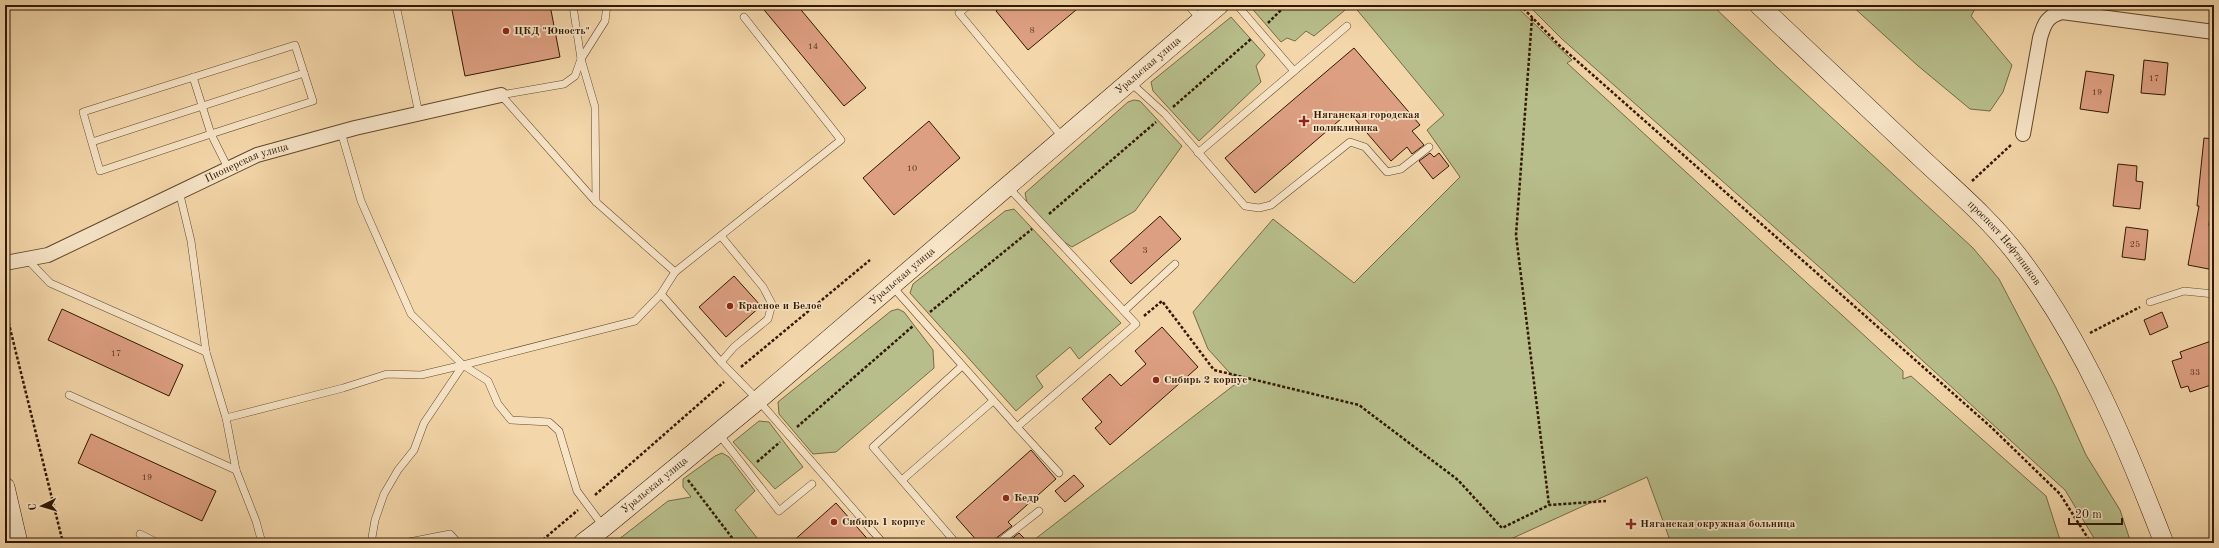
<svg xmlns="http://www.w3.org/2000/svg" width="2219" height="548" font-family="'Old Standard TT',serif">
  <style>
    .green { fill: #b7be8b; stroke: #746b46 }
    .building { fill: #dd9f81; stroke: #311800 }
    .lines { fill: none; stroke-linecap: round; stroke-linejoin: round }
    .lane-casing { stroke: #62482a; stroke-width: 8 }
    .street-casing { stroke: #62482a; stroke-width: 16 }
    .secondary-casing { stroke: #311800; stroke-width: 20 }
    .path { stroke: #311800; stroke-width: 2.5; stroke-dasharray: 3 2; stroke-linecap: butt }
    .lane { stroke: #f7e4c7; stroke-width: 7 }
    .street { stroke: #f7e4c7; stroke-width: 14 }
    .secondary { stroke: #f7e4c7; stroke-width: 19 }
    .poi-dot { fill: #8f2418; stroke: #f7e4c7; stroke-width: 1.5 }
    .labels { text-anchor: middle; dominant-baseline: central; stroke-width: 3.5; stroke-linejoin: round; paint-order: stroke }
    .number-label { font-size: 9px; fill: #5c3a20 }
    .poi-label { font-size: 11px; font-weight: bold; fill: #311800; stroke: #f7e4c7; text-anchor: start }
    .street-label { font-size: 11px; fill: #311800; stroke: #f7e4c7 }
  </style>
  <rect width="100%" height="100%" fill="#f3d6a9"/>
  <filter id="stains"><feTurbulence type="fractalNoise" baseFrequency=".005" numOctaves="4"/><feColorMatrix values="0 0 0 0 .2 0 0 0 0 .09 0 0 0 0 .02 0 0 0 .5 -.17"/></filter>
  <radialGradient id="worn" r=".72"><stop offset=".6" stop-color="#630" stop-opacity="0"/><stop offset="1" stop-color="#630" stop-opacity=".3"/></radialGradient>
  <g class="green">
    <path d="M1249,5H1351L1314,36L1306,31L1295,41L1287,38L1281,42Z"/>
    <path d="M1353,5H1515L1572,60L1567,63L1903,371V379L1911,376L2046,496L2061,543H1671L1647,477L1502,543H1030L1238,382L1208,349L1193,312L1273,219L1354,283L1460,177L1427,130L1444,115Z"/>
    <path d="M1528,5H1712L1777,67L1973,248L1999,279L2056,388L2086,455L2120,510L2131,543H2097L2065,490L1825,272L1562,39Z"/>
    <path d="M1851,5H1977L1971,16L2012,65L2003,92L1990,111L1970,109L1917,65Z"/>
    <path d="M1231,17L1265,55L1256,66L1261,82L1199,141L1153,91L1151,82Z"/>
    <path d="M1134,100L1140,101L1182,146L1135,211L1072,247L1064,242L1027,203L1025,193L1128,102Z"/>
    <path d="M1014,209L1121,323L1079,359L1070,347L1036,376L1043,387L1016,411L910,293L913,284L1005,211Z"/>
    <path d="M898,309L904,312L933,350L934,368L836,452L813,454L779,414L778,402L891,311Z"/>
    <path d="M759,421L769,422L803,467L775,489L733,442Z"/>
    <path d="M722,453L729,457L755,491L735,510L761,543H614L668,501L691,497L683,487V479L715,456Z"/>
  </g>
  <g class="building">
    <path d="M451,5H550L560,57L465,76Z"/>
    <path d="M760,5H797L866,88L844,106Z"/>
    <path d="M1004,5H1082L1028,50L996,11Z"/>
    <path d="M1354,48L1420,125L1412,131L1424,145L1412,154L1407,147L1391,161L1349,112L1255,193L1225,158Z"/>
    <path d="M2144,60L2168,63L2165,95L2141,93Z"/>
    <path d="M2086,71L2114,75L2108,113L2080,109Z"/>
    <path d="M929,121L960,158L894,215L863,178Z"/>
    <path d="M2204,138L2214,139V196L2212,195L2209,226L2214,227V270L2188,265L2199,206H2197Z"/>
    <path d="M1430,153L1434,157L1439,153L1449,166L1433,179L1419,161Z"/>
    <path d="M2118,164L2137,166L2136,181L2143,182L2140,209L2113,206Z"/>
    <path d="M1160,216L1181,239L1131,284L1110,261Z"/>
    <path d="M2126,227L2148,230L2145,260L2122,257Z"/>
    <path d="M734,276L761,306L726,337L699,307Z"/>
    <path d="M62,309L183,365L169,396L48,340Z"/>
    <path d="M2162,312L2168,327L2150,335L2144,320Z"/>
    <path d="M1162,327L1198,367L1110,445L1095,428L1102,422L1082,399L1110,374L1121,386L1146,364L1135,351Z"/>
    <path d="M2214,340V384L2190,392L2188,386L2181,388L2172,361L2182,358L2180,352Z"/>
    <path d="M91,434L216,491L202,521L78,463Z"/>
    <path d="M1031,450L1056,479L1008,522L1012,526L995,539L993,543H979L956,517Z"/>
    <path d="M1074,475L1084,486L1065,502L1055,491Z"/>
    <path d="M836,503L871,543H791Z"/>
    <path d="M1019,533L1029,543H1006Z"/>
  </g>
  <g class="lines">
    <g class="lane-casing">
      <g id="lane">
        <path d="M396,5L419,114"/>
        <path d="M969,5L959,13L1063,138"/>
        <path d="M1188,5L1201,20"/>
        <path d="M1237,5L1294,71"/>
        <path d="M573,6L581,59L595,107L596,202"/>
        <path d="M193,77L211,134L313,101L304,73"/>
        <path d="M1130,82L1165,114L1245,206L1259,208L1271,205L1350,142L1365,147L1387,172L1401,169L1429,147"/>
        <path d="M501,95L596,202L675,272"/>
        <path d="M501,95L564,84L575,76L581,59L605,21L607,5"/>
        <path d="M341,132L361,201L411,314L463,365"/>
        <path d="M92,142L304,73L295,45L83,112L100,171L211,134L228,168"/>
        <path d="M1198,153L1347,26"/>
        <path d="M179,191L191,241L206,352L226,418L236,470L256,521L262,543"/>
        <path d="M721,236L763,287L772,304L768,319L734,347L721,362"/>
        <path d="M27,259L50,283L206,352"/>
        <path d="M892,286L1017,427L1136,324L1008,187"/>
        <path d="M661,294L721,362L758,400L883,543"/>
        <path d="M2150,302L2184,291L2214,294"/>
        <path d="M1124,311L1175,264"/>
        <path d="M69,395L236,470"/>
        <path d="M226,418L343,388L387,374L421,375L463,365L488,381L498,404L511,420L549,422L559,431L577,491L603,526"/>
        <path d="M1017,427L1059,473"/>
        <path d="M718,433L779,511L812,484"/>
        <path d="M902,480L993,401"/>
        <path d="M140,534L158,543"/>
        <path d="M371,543L375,520L384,494L398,470L414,450L424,423L463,365L635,321L661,294L675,272L841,140L744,17"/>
        <path d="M404,543L450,534L458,543"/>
        <path d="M956,543L873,447L962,366"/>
        <path d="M998,543L1039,511"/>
      </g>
    </g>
    <g class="street-casing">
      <g id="street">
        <path d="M2023,134L2040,38C2044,24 2047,16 2062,12L2214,32"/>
        <path id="s1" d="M5,263L48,255L257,155L355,128L501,95"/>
      </g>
    </g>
    <g class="secondary-casing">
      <g id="secondary">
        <path id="s2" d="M1759,5C1812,55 1866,106 1919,156C1953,188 1990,219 2018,256C2083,341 2126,444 2164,543"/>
        <path d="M5,487L18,543"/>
        <path id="s3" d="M583,543L604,527L758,400L1219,5"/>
      </g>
    </g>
    <g class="path">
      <path d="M1520,5L1559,45L1991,427L2060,494L2091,543"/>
      <path d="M1532,18L1516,235L1549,505"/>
      <path d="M1268,23L1286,5"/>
      <path d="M1173,107L1251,39"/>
      <path d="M1972,181L2012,144"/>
      <path d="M1049,214L1156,122"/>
      <path d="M5,308L63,543"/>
      <path d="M930,312L1032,229"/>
      <path d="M1144,316L1162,301L1214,370L1359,405L1458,480L1502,528L1549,505L1606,501"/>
      <path d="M2090,333L2140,307"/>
      <path d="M741,367L870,260"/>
      <path d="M797,427L913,326"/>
      <path d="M757,462L780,442"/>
      <path d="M688,480L736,543"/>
      <path d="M595,495L724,382"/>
      <path d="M539,543L578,510"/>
    </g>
    <use href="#lane" class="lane"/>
    <use href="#street" class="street"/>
    <use href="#secondary" class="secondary"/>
  </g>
  <g class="poi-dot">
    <circle cx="506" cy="31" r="4"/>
    <path d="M1302 115h4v4h4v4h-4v4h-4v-4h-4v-4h4z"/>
    <circle cx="730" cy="306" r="4"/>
    <circle cx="1156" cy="380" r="4"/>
    <circle cx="1006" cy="498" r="4"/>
    <circle cx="834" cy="522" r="4"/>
    <path d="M1629 518h4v4h4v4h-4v4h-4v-4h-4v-4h4z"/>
  </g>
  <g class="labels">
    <g class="number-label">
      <text x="1032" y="30">8</text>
      <text x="813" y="46">14</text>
      <text x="2154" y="78">17</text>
      <text x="2097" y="92">19</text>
      <text x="912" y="168">10</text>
      <text x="2135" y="244">25</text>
      <text x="1145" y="250">3</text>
      <text x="116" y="353">17</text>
      <text x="2195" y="372">33</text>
      <text x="147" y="477">19</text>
    </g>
    <g class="poi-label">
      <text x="514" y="31">ЦКД "Юность"</text>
      <text x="1313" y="115">Няганская городская<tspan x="1313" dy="13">поликлиника</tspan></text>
      <text x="738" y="306">Красное и Белое</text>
      <text x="1164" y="380">Сибирь 2 корпус</text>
      <text x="1014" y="498">Кедр</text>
      <text x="842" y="522">Сибирь 1 корпус</text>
      <text x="1640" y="524">Няганская окружная больница</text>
    </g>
    <g class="street-label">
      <text stroke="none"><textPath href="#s3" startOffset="740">Уральская улица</textPath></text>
      <text stroke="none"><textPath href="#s1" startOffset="263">Пионерская улица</textPath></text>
      <text stroke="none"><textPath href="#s2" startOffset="342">проспект Нефтяников</textPath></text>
      <text stroke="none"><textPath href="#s3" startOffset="416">Уральская улица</textPath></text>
      <text stroke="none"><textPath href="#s3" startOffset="92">Уральская улица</textPath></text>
    </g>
  </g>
  <rect width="2219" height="548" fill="none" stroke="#f3d6a9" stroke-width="20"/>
  <rect x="6" y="6" width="2207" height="536" fill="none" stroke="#311800" stroke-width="2"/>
  <rect x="10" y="10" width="2199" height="528" fill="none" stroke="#311800"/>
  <g transform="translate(42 506) rotate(265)" stroke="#f7e4c7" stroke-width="3" paint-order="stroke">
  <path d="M0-3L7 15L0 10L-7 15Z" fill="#311800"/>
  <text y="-6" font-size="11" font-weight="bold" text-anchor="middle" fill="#311800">С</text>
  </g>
  <path d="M2069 518v6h53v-6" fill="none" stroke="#311800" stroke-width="2"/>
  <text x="2075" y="518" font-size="12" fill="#311800" stroke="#f7e4c7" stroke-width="3" paint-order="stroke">20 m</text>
  <rect width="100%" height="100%" filter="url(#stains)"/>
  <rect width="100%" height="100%" fill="url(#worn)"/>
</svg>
